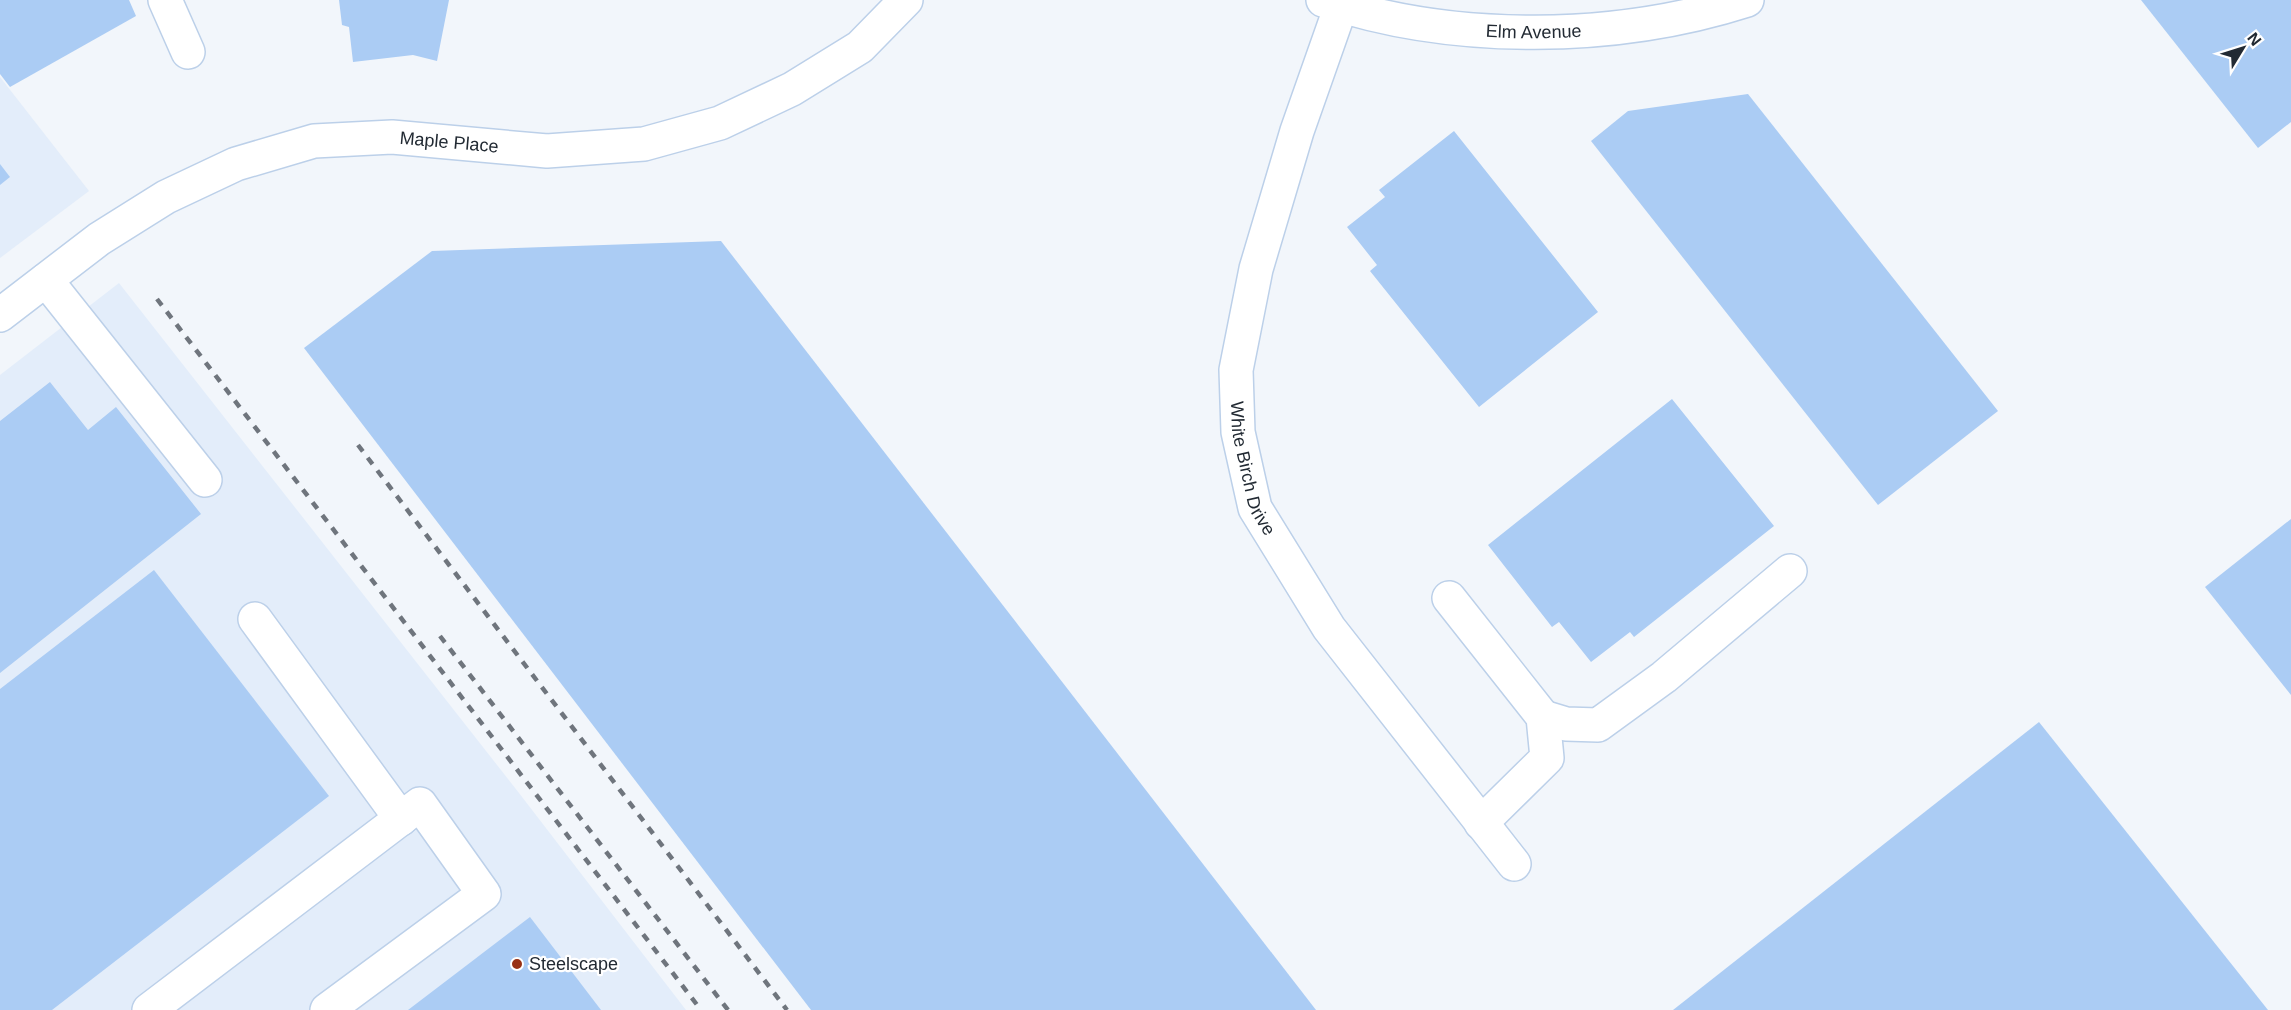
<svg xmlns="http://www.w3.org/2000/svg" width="2291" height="1010" font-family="Helvetica,sans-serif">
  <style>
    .built { fill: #e3edfa }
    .building { fill: #abccf4 }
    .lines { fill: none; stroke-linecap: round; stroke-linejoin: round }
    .minor-casing { stroke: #bcd0e9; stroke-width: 36 }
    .minor { stroke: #fff; stroke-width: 33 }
    .rail { stroke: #6f757d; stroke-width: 4.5; stroke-dasharray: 8 8; stroke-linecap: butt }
    .poi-dot { fill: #983014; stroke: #fff; stroke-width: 2 }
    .labels { text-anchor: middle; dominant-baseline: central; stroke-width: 4.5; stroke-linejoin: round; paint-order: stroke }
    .street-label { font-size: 18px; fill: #222a33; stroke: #fff }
    .poi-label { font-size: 18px; fill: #222a33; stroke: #fff; text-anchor: start }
  </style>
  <rect width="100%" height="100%" fill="#f2f6fb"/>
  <g class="built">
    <path d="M0,77L89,191L0,258Z"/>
    <path d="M119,283L519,793L686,1010H0V375Z"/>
  </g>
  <g class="building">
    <path d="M0,0H129L136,16L10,87L0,74Z"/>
    <path d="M339,0H449L437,61L413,55L353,62L349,27L342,25Z"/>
    <path d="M2141,0H2291V122L2258,148Z"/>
    <path d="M1748,94L1998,411L1878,505L1591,141L1628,111Z"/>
    <path d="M1454,131L1598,312L1479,407L1370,271L1377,265L1347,227L1385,197L1379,190Z"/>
    <path d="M0,164L10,177L0,185Z"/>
    <path d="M721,241L1316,1010H811L304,348L432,251Z"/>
    <path d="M50,382L88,430L116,407L201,514L0,673V421Z"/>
    <path d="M1672,399L1774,526L1634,637L1630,632L1591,662L1559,622L1552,627L1488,545Z"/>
    <path d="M2291,519V695L2205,587Z"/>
    <path d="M154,570L329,796L52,1010H0V689Z"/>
    <path d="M2039,722L2268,1010H1673Z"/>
    <path d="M530,917L601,1010H408Z"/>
  </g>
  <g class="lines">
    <g class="minor-casing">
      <g id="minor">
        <path d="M165,0L188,52"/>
        <path id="s1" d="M1323,0C1454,44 1616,42 1747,0"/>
        <path id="s2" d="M1341,6L1297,131L1256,269L1236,370L1238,432L1255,508L1329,628L1514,864"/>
        <path d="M46,280L205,480"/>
        <path id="s3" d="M0,315L99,239L166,197L236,164L314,141L392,137L547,151L644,144L720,123L792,89L860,47L906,0"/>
        <path d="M1449,598L1543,717L1547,758L1481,823"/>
        <path d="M255,619L401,819"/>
        <path d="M1543,717L1566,724L1598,725L1664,677L1790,571"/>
        <path d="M149,1010L420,804L484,894L327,1010"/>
      </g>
    </g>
    <use href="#minor" class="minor"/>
    <g class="rail">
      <path d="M157,299L701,1010"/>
      <path d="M358,445L787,1010"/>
      <path d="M440,636L728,1010"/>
    </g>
  </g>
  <circle class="poi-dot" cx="517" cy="964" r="6"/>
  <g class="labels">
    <g class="street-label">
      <text stroke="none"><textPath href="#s1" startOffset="214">Elm Avenue</textPath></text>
      <text stroke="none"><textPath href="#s3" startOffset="498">Maple Place</textPath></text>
      <text stroke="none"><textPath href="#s2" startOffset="480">White Birch Drive</textPath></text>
    </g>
    <g class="poi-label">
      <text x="529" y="964">Steelscape</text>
    </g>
  </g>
  <g transform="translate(2243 48) rotate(52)" stroke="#ffffff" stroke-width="4.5" paint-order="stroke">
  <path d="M0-4.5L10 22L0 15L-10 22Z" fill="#222a33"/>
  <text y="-9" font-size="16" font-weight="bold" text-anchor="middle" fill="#222a33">N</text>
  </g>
</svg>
